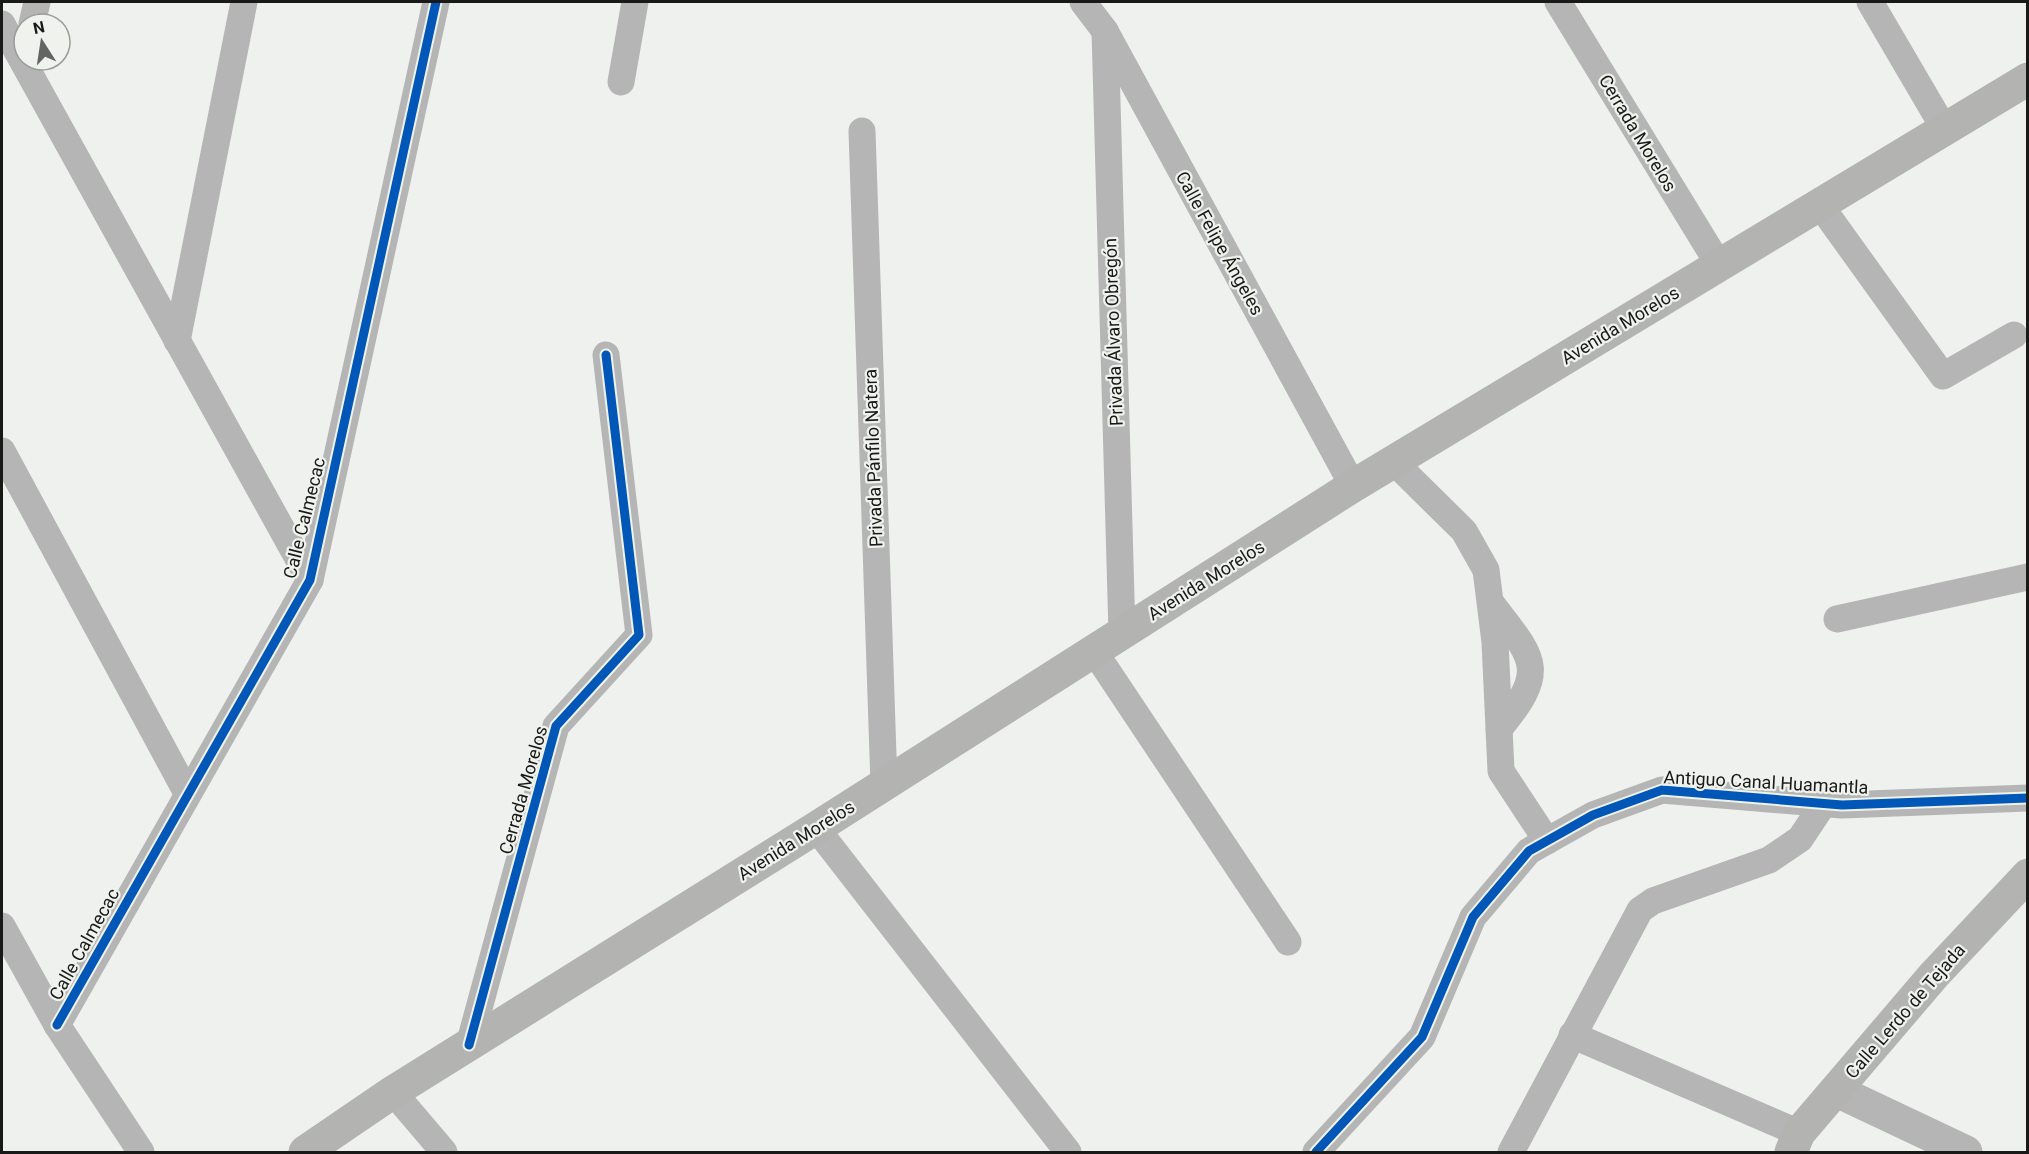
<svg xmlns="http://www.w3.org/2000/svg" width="2029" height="1154" font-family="Roboto,sans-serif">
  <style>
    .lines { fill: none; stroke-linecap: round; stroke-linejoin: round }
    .minor { stroke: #b4b5b4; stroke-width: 27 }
    .tertiary { stroke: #b4b5b4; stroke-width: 33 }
    .secondary { stroke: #b3b4b2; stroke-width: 33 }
    .cycleway-casing { stroke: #eff2ed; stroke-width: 13 }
    .cycleway { stroke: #0057b8; stroke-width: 9 }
    .labels { text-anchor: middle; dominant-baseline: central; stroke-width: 4.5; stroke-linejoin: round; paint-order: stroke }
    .street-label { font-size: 18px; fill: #191a18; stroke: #eff2ed }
  </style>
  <rect width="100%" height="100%" fill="#eff1ee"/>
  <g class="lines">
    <g class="minor">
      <path d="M1083,2L1105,31L1353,486"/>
      <path d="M1558,2L1719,265"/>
      <path d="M1870,2L1945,130"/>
      <path d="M2,24L310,580"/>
      <path d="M32,24L37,2"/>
      <path d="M1105,31L1122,633"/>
      <path d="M621,82L635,2"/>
      <path d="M862,131L884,785"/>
      <path d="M1820,205L1943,376L2014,335"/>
      <path d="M177,341L244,2"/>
      <path d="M2,451L187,793"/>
      <path d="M1394,462L1464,531L1486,570L1495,642L1501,771L1547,841"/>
      <path d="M1491,603C1534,659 1549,669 1499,729"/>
      <path d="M1837,619L2028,577"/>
      <path d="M1094,651L1288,942"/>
      <path d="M816,828L1068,1152"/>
      <path d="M2,926L57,1025L141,1152"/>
      <path d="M57,1025L310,580L436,2"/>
      <path d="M1572,1035L1799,1133"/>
      <path d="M469,1045L556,726L639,635L606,355"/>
      <path d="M393,1092L444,1152"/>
      <path d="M1316,1152L1422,1037L1473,917L1529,851L1593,815L1662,790L1842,805L2028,798"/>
      <path d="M1511,1152L1640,910L1653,901L1769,860L1800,839L1824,803"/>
    </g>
    <path class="tertiary" d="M1837,1091L1966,1152"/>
    <g class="secondary">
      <path d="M305,1152L393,1092L816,828L1353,486L2028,79"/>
      <path d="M1791,1152L1799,1133L1934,975L2028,875"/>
    </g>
    <g class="cycleway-casing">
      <g id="cycleway">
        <path d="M57,1025L310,580L436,2"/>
        <path d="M469,1045L556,726L639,635L606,355"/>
        <path d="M1316,1152L1422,1037L1473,917L1529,851L1593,815L1662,790L1842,805L2028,798"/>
      </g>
    </g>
    <use href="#cycleway" class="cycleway"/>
  </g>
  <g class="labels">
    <g class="street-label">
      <text transform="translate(1638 133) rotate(59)">Cerrada Morelos</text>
      <text transform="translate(1220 243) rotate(61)">Calle Felipe Ángeles</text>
      <text transform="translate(1620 325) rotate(-31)">Avenida Morelos</text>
      <text transform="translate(1113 332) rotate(-92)">Privada Álvaro Obregón</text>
      <text transform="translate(873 458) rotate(-92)">Privada Pánfilo Natera</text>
      <text transform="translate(304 518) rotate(-76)">Calle Calmecac</text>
      <text transform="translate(1206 580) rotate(-32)">Avenida Morelos</text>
      <text transform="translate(1766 782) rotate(3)">Antiguo Canal Huamantla</text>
      <text transform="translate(523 790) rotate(-74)">Cerrada Morelos</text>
      <text transform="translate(796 840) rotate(-32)">Avenida Morelos</text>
      <text transform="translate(84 944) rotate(-61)">Calle Calmecac</text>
      <text transform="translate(1905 1011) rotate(-49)">Calle Lerdo de Tejada</text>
    </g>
  </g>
  <rect width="2029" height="1154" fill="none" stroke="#191a18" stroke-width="6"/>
  <g transform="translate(42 42) rotate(348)"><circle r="28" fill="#eff2ed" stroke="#999c98" stroke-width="1.5"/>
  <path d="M0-4.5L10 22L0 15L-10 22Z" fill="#646563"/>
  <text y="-9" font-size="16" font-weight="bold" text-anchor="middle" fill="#191a18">N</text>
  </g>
</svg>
